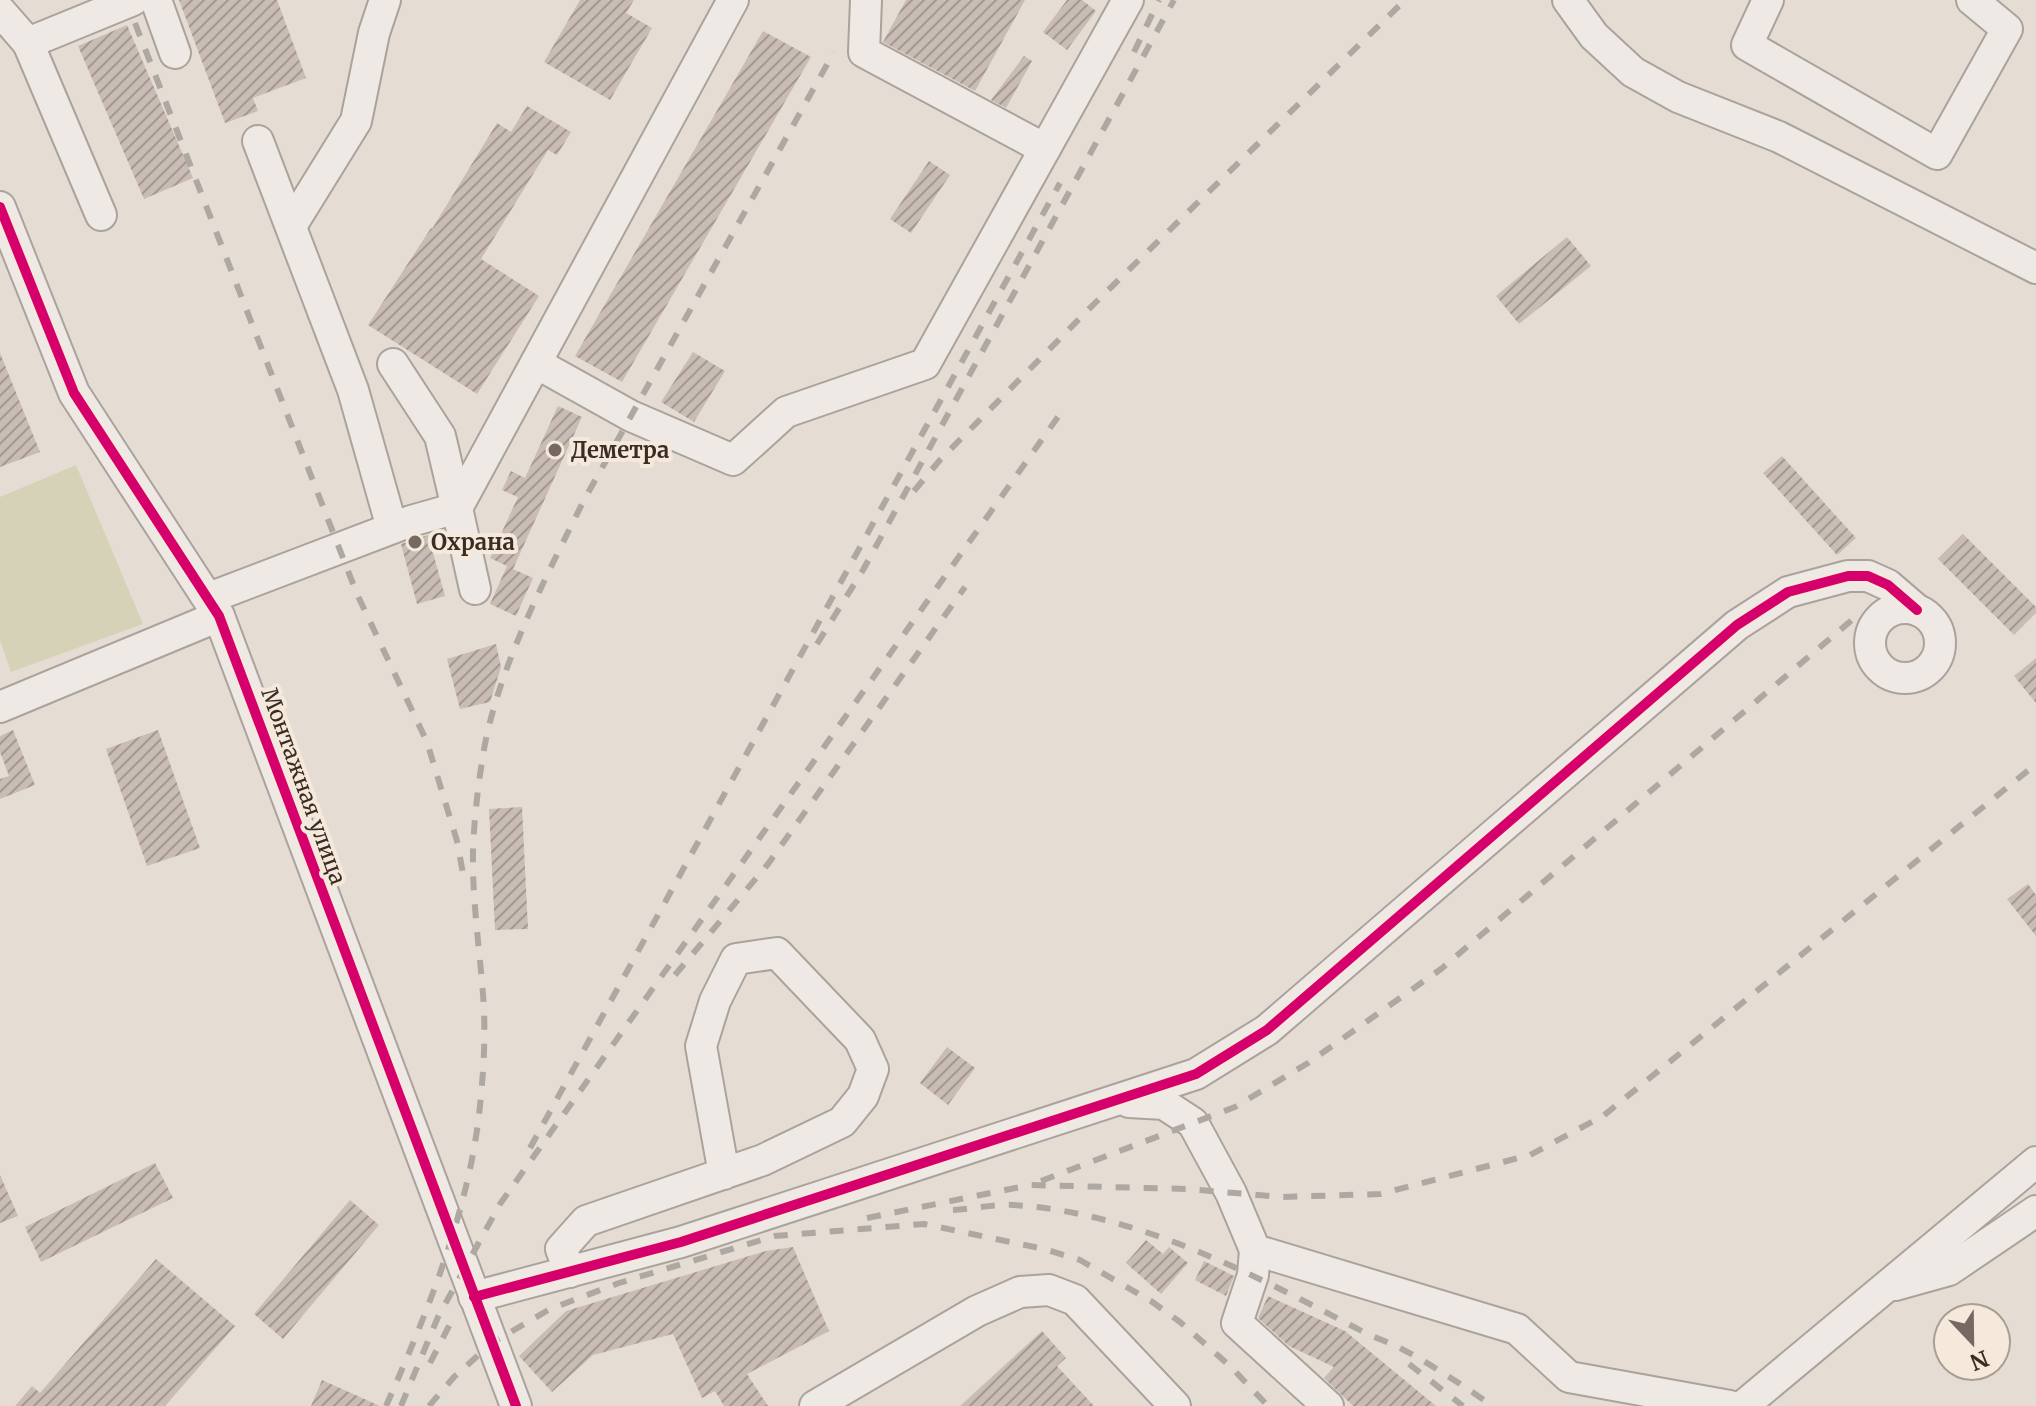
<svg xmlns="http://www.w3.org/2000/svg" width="2036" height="1406" font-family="Merriweather,serif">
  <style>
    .green { fill: #d6d2b7 }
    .building { fill: url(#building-hatch) }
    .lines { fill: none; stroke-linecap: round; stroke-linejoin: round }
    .minor-casing { stroke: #aba39b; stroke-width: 34 }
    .minor { stroke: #eee9e4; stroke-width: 30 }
    .rail { stroke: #aea8a3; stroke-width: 6; stroke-dasharray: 14 14; stroke-linecap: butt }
    .cycleway-casing { stroke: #f4e9db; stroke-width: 15 }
    .cycleway { stroke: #d6006c; stroke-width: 10 }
    .poi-dot { fill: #766961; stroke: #f4e9db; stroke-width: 3 }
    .labels { text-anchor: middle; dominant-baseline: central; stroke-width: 8; stroke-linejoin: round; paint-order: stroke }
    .poi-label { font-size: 22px; font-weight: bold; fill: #3a2b23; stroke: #f4e9db; text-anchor: start }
    .street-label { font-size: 22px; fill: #3a2b23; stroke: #f4e9db }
  </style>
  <defs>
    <pattern id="building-hatch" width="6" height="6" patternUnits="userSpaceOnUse" patternTransform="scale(2)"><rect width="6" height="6" fill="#c9bcb4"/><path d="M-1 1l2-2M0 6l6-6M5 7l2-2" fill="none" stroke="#a49992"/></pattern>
  </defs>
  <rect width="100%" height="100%" fill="#e5ddd3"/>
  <path class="green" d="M76,465L143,624L11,672L0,640V497Z"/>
  <g class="building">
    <path d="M179,0H277L306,78L253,98L258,111L225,123Z"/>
    <path d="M580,0H634L626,13L652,28L610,100L544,62Z"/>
    <path d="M906,0H1025L975,91L883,42Z"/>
    <path d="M1067,0H1082L1096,11L1067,50L1043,32Z"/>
    <path d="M127,25L193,178L144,199L78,46Z"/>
    <path d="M763,31L811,57L622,382L575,356Z"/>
    <path d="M1024,56L1032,61L1006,108L991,100Z"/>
    <path d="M527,106L571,132L557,155L548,150L481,259L539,296L477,394L368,325L431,228L432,229L497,123L511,132Z"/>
    <path d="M929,161L950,175L911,233L890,219Z"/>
    <path d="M1567,237L1591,266L1519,324L1496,296Z"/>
    <path d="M693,352L725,371L694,422L661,402Z"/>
    <path d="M0,353L40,452L0,467Z"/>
    <path d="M558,406L582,417L513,569L533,578L516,616L490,604L507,566L490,558L518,497L502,490L511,471L525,478Z"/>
    <path d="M1782,456L1856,538L1837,555L1763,473Z"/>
    <path d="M1963,534L2036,607V613L2014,635L1938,559Z"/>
    <path d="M428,535L445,596L417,604L401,544Z"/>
    <path d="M496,644L501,667L490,702L460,709L447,659Z"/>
    <path d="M2036,658V703L2014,676Z"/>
    <path d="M13,730L35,785L0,799V779L9,776L0,752V736Z"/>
    <path d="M158,730L200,848L147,866L106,749Z"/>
    <path d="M522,807L528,929L495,930L489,809Z"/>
    <path d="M2028,884L2036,895V936L2007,899Z"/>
    <path d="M947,1047L975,1068L948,1105L920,1083Z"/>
    <path d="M155,1163L173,1198L41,1262L25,1227Z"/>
    <path d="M0,1175L18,1216L0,1223Z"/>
    <path d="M350,1200L379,1225L283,1339L254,1314Z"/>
    <path d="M1146,1240L1163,1254L1169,1247L1188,1263L1161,1294L1126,1263Z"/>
    <path d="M793,1247L829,1331L747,1374L768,1406H724L715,1391L702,1398L673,1334L593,1355L552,1392L519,1356L566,1311L766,1251Z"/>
    <path d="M156,1259L235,1326L165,1406H15L32,1386L40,1393Z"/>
    <path d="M1204,1261L1234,1276L1226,1296L1195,1280Z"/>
    <path d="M1268,1296L1345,1331L1436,1406H1353L1324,1378L1334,1367L1289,1346L1258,1318Z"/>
    <path d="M1042,1331L1066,1358L1057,1366L1094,1406H960Z"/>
    <path d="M322,1380L380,1406H311Z"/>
  </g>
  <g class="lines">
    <g class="minor-casing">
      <g id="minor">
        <path d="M156,0L175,53"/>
        <path d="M866,0L864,52L1045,149"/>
        <path d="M1568,0L1594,36L1633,72L1678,97L1779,137L2036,268"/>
        <path d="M1768,0L1747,45L1937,154L2007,29L1972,0"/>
        <path d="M0,11L28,43"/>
        <path d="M258,141L353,390L392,528"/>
        <path d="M0,207L74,393L219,616L516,1406"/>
        <path d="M101,215L28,43L133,0"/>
        <path d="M291,226L356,121L374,33L385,0"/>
        <path d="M536,363L631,416L733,460L786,412L925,364L1128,0"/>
        <path d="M393,364L440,436L457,508"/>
        <path d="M457,508L733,0"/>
        <path d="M209,598L411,521L457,508L475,589"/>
        <circle cx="1905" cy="643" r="35"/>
        <path d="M0,707L219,616"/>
        <path d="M1129,1102L1164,1104L1193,1123L1231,1193L1255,1250L1517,1329L1569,1377L1730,1406"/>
        <path d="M1255,1250L1253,1275L1237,1323L1328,1406"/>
        <path d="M570,1272L561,1249L586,1221L763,1160L842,1122L863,1096L873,1069L860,1040L777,953L736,959L715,1001L701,1046L724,1174"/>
        <path d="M1895,1285L1949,1270L2036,1211"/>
        <path d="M474,1297L681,1242L1196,1074L1267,1030L1737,625L1788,592L1848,576H1868L1888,585L1917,610"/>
        <path d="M815,1406L977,1311L1020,1292L1049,1290L1075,1300L1175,1406"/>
        <path d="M1743,1406L2036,1162"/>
      </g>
    </g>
    <use href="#minor" class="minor"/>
    <g class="rail">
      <path d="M135,23L357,594L427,742L457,841L465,884"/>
      <path d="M1134,52L1159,0"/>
      <path d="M914,491L940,460L1096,302L1405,0"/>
      <path d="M817,644L863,570L1174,0"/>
      <path d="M675,975L768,864L965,587"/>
      <path d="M530,1148L1060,183"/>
      <path d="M1041,1181L1235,1107L1308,1063L1441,969L1859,614"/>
      <path d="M953,1210C973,1209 994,1204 1014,1205C1136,1213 1249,1272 1356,1328C1370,1336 1386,1341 1400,1348C1433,1365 1463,1386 1493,1406"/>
      <path d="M867,1218L1030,1185L1187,1189L1282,1197L1380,1194L1530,1155L1603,1116L2036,764"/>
      <path d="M430,1363L450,1324"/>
      <path d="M1409,1364L1463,1406"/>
      <path d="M386,1406C429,1309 473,1201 481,1094C484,1066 485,1037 484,1009C481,957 472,904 473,852C474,820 478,786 483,755C497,670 545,579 583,502L834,52"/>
      <path d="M401,1406L438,1317L500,1204L1060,414"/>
      <path d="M429,1406L454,1377L492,1343L550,1309L619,1283L775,1236L924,1224L1044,1249L1080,1260L1151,1301L1180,1322L1231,1367L1268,1406"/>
    </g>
    <g class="cycleway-casing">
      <g id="cycleway">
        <path d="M0,207L74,393L219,616L516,1406"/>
        <path d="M474,1297L681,1242L1196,1074L1267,1030L1737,625L1788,592L1848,576H1868L1888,585L1917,610"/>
      </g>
    </g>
    <use href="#cycleway" class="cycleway"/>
  </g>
  <g class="poi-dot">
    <circle cx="555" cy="450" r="8"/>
    <circle cx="415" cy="542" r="8"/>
  </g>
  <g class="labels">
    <g class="poi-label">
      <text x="571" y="450">Деметра</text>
      <text x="431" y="542">Охрана</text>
    </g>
    <g class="street-label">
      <text transform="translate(304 786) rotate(70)">Монтажная улица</text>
    </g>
  </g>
  <g transform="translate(1972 1342) rotate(158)"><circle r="38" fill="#f4e9db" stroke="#aa9d91" stroke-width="2"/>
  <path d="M0-6L14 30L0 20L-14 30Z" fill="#766961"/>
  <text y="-12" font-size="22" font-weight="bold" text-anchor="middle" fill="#3a2b23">N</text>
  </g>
</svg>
